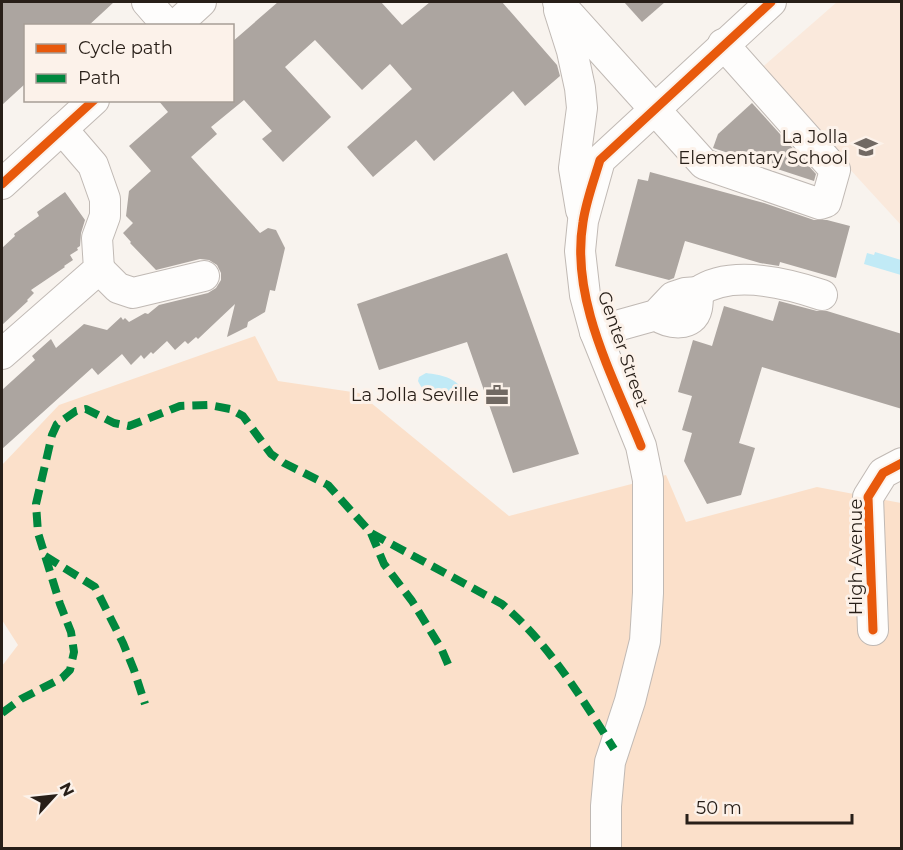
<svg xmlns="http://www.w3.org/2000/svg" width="903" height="850" font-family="Montserrat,sans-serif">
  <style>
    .built { fill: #fae9dc }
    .green { fill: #fbe0ca }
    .water { fill: #c1eaf6 }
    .building { fill: #aca5a0 }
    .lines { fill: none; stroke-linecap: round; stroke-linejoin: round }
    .minor-casing { stroke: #c0b9b4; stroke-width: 32 }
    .minor { stroke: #fefdfc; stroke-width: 30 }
    .quiet { stroke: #00873e; stroke-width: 8; stroke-dasharray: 15 8; stroke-linecap: butt }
    .cycleway-casing { stroke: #fcf2ea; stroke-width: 13 }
    .cycleway { stroke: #e8590c; stroke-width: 9 }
    .labels { text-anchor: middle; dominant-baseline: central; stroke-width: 6; stroke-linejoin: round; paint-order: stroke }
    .poi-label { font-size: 18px; fill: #281f18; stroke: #fcf2ea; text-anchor: end }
    .street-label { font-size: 18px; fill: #281f18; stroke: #fcf2ea }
  </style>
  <rect width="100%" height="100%" fill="#f8f3ee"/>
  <path class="built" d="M837,2H901V225L759,70Z"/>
  <path class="green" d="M255,336L278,381L359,393L509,516L666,475L686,522L817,487L901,503V848H2V666L18,645L2,620V465L59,405Z"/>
  <g class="water">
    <path d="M875,252L901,260V275L864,264L867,253L874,255Z"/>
    <path d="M426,373C442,375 454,377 464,391L462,398C448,407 424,396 418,381L419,377Z"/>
  </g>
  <g class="building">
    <path d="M2,2H114L88,26H26V83L2,105Z"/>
    <path d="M278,2H381L402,25L430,2H502L557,65L560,76L525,106L513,91L434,161L416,140L373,177L347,147L412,89L390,64L362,90L315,40L285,67L331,117L283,162L262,139L272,131L244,100L211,127L217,134L191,157L260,233L268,228L276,230L285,248L275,291L270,290L265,312L248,322L247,327L227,337L235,304L198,339L196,337L188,344L185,341L175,350L167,341L153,354L151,352L144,359L141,355L131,365L122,354L98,375L92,368L2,449V390L35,360L32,356L51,339L56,348L84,324L107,330L121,317L123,320L125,318L129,322L145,313L148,314L159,305L208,293L216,288L221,280V273L217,265L209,260L200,259L156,270L130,243L131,242L123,233L133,223L126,216L129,191L151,171L129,146L168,112L158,100H232V42Z"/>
    <path d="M624,2H665L642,22Z"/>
    <path d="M752,103L816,174L814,181L713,148L718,134Z"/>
    <path d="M650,172L764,203L814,220H827L850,226L836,278L780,262L779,266L760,263L685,241L674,278L669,280L615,266L638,179L648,181Z"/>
    <path d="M65,192L85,220L81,233L80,246L77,248L78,250L70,255L73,260L64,266L65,267L31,290L34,293L27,300L28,301L2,325V248L15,236L14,234L39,216L37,212Z"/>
    <path d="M507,253L579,454L513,473L467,342L379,370L357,304Z"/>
    <path d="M779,301L817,311H827L902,334V409L762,367L739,443L755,448L741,495L707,504L684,461L692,433L682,430L692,396L678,392L693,340L712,346L724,306L773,321Z"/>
  </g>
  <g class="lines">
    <g class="minor-casing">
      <g id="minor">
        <path d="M147,2L168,26"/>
        <path d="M558,2L704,164L820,204L826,202L835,170L723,44"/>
        <path d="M559,10L572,51L580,88L582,108L574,168L581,210"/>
        <path d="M175,26L201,2"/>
        <path d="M2,184L94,100"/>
        <path d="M99,269L118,288L133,293L204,276"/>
        <path d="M698,292C731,269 786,283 822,295"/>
        <path d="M595,332L656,315L673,297L685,293L698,292C698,297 698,303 697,308C693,328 669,324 656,315"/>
        <path d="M2,354L99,269L97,238L105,216V199L93,165L62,129"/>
        <path d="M873,630L868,497L883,473L902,463"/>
        <path d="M606,848V806L610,762L630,701L645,641L648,593V480L641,446L595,332L585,295L580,251L583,221L600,160L771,2"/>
      </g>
    </g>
    <use href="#minor" class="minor"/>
    <g class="quiet">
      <path d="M371,533L384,564L412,601L441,648L451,671"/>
      <path d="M45,556L95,587L123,643L134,670L145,704"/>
      <path d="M2,713L21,699L62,678L70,670L74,652L71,632L60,604L38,533L36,504L52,435L57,424L76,411L86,409L114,423L129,426L180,406L209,405L230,409L243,416L271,454L284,463L328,485L371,533L502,604C549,644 581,697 614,749"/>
    </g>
    <g class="cycleway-casing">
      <g id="cycleway">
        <path d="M2,184L94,100"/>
        <path d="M641,446C613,376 570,299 583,222C586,201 594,180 600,160L771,2"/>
        <path d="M873,630L868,497L883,473L902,463"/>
      </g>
    </g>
    <use href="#cycleway" class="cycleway"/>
  </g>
  <defs>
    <g id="school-bare" transform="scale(1.8)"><path d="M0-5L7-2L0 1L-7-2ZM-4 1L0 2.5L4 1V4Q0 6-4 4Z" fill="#716963" stroke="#fcf2ea" stroke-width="2.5" paint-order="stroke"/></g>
    <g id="office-bare" transform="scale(1.8)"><path d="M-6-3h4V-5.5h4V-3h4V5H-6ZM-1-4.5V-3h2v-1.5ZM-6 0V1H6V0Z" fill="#716963" stroke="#fcf2ea" stroke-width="2.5" paint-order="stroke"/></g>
  </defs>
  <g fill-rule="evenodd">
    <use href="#school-bare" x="866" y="147"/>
    <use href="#office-bare" x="497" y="395"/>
  </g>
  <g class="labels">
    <g class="poi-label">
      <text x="848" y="137">La Jolla<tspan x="848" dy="21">Elementary School</tspan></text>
      <text x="479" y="395">La Jolla Seville</text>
    </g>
    <g class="street-label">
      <text transform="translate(623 349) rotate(71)">Genter Street</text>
      <text transform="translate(856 557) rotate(-90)">High Avenue</text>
    </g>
  </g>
  <rect width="903" height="850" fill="none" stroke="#281f18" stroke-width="6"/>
  <rect x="24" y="24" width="210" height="78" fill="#fcf2ea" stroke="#a79e96" stroke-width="1.5"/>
  <rect x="36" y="44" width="30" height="9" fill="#e8590c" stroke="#a79e96" stroke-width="1.5"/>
  <text x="78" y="54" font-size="18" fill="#281f18">Cycle path</text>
  <rect x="36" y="74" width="30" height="9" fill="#00873e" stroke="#a79e96" stroke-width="1.5"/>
  <text x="78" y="84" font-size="18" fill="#281f18">Path</text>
  <g transform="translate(54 796) rotate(63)" stroke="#fcf2ea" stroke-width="4.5" paint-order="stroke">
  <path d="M0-4.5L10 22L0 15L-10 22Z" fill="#281f18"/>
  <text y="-9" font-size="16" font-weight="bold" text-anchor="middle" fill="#281f18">N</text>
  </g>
  <path d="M687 814v9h165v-9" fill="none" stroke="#281f18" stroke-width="3"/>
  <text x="696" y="814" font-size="18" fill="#281f18" stroke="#fcf2ea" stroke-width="4.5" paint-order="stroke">50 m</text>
</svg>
